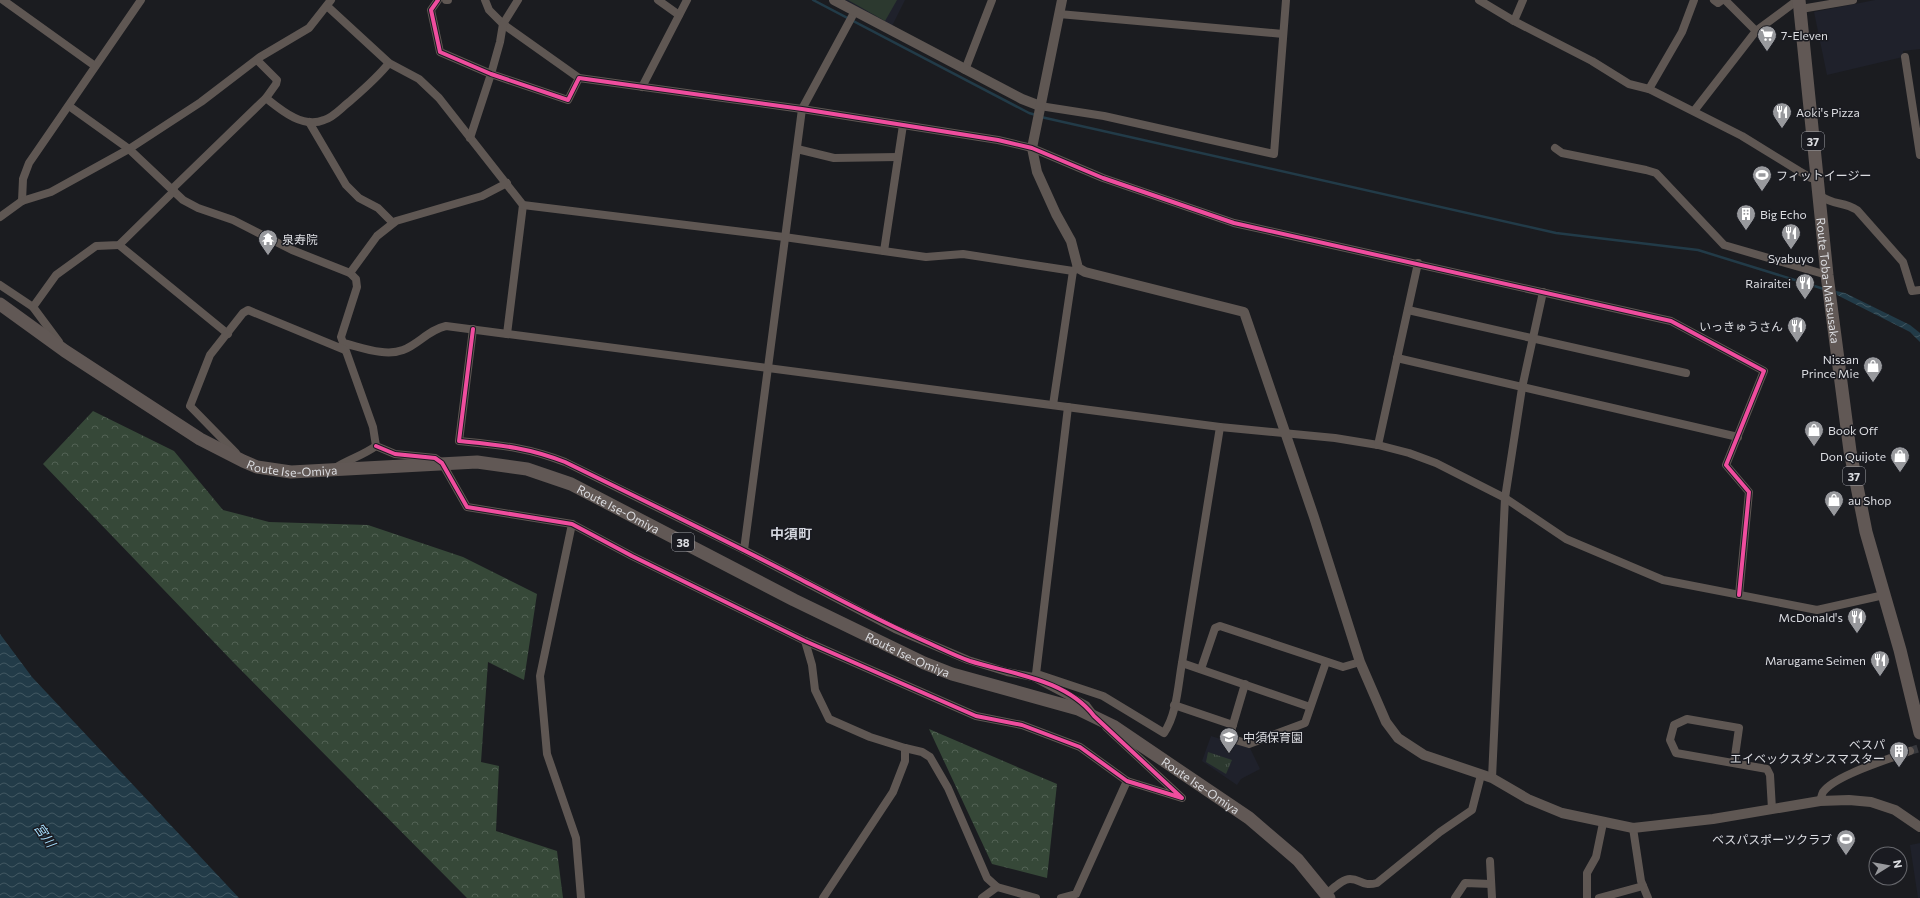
<svg xmlns="http://www.w3.org/2000/svg" width="1920" height="898" font-family="Commissioner,'Noto Sans JP',sans-serif">
  <style>
    .built { fill: #1f212b }
    .forest { fill: url(#forest-crowns) }
    .park { fill: url(#park-tufts) }
    .pitch { fill: #2c392f }
    .water { fill: url(#water-waves) }
    .lines { fill: none; stroke-linecap: round; stroke-linejoin: round }
    .stream { stroke: #223b48; stroke-width: 2.5 }
    .minor-tunnel { stroke: #38393d; stroke-width: 8; stroke-dasharray: 8 4; stroke-linecap: butt }
    .minor { stroke: #5f5753; stroke-width: 8 }
    .tertiary { stroke: #5f5753; stroke-width: 10 }
    .primary { stroke: #615855; stroke-width: 13 }
    .cycleway-casing { stroke: #1a1b21; stroke-width: 6 }
    .cycleway { stroke: #ef4d9e; stroke-width: 4 }
    .labels { text-anchor: middle; dominant-baseline: central; stroke-width: 3; stroke-linejoin: round; paint-order: stroke }
    .shield { fill: #1a1b21; stroke: #a1a2a7; stroke-width: 1 }
    .shield-label { font-size: 11px; font-weight: bold; fill: #dbdce0 }
    .poi-label { font-size: 12px; fill: #dbdce0; stroke: #1a1b21; text-anchor: start }
    .street-label { font-size: 12px; fill: #dbdce0; stroke: #1a1b21 }
    .water-label { font-size: 13px; font-style: italic; fill: #a6ddfc; stroke: #1a1b21 }
    .quarter-label { font-size: 14px; font-weight: bold; fill: #d3d5dd; stroke: #1a1b21 }
  </style>
  <defs>
    <pattern id="forest-crowns" width="20" height="18" patternUnits="userSpaceOnUse"><rect width="20" height="18" fill="#364838"/><path d="M2 6a3 3 0 1 1 6 0M12 15a3 3 0 1 1 6 0" fill="none" stroke="#526254"/></pattern>
    <pattern id="park-tufts" width="24" height="20" patternUnits="userSpaceOnUse"><rect width="24" height="20" fill="#2c392f"/><path d="M3 7l-1-3M5 7V3M7 7l1-3M15 17l-1-3M17 17v-4M19 17l1-3" fill="none" stroke="#4a554d"/></pattern>
    <pattern id="water-waves" width="16" height="10" patternUnits="userSpaceOnUse"><rect width="16" height="10" fill="#223b48"/><path d="M0 5q4-4 8 0t8 0" fill="none" stroke="#425762"/></pattern>
  </defs>
  <rect width="100%" height="100%" fill="#1b1c20"/>
  <g class="built">
    <path d="M843,0H905L892,26Z"/>
    <path d="M1875,0H1920V49L1903,51V57L1827,75L1814,12Z"/>
    <path d="M1211,736L1250,748L1260,769L1241,779L1237,785L1202,761Z"/>
    <path d="M1920,843V898H1918L1910,845Z"/>
  </g>
  <g class="forest">
    <path d="M93,411L174,451L223,510L269,522L368,525L463,557L537,594L524,680L488,662L481,762L499,766L496,831L557,851L563,898H467L235,664L43,464Z"/>
    <path d="M929,729L1057,784L1047,878L992,864Z"/>
  </g>
  <path class="park" d="M1208,752L1232,760L1226,774L1206,762Z"/>
  <path class="pitch" d="M848,0H897L885,21Z"/>
  <g class="water">
    <path d="M1836,291L1845,293L1910,325L1920,333V342L1910,332L1837,295Z"/>
    <path d="M0,634L32,677L239,898H0Z"/>
  </g>
  <g class="lines">
    <g class="stream">
      <path d="M813,0L1029,113L1036,115"/>
      <path d="M1041,117L1556,233L1698,250L1824,289"/>
    </g>
    <path class="minor-tunnel" d="M1910,751L1920,748"/>
    <g class="minor">
      <path d="M3,0L95,66"/>
      <path d="M438,0L431,10L440,52L491,74L568,100L579,78L802,109L998,140L1032,148L1103,178L1234,223L1671,321L1764,371L1726,465L1749,492L1739,595"/>
      <path d="M446,0H448"/>
      <path d="M485,0L489,10L503,24L579,78"/>
      <path d="M658,0L679,15"/>
      <path d="M1479,0L1514,21L1592,61L1629,84L1649,89L1742,136L1799,171L1811,178L1817,179"/>
      <path d="M1714,0L1718,3L1722,0"/>
      <path d="M327,6L389,63L419,79L439,98L523,205L507,334"/>
      <path d="M1799,7L1801,9L1853,0"/>
      <path d="M1059,14L1283,34"/>
      <path d="M1514,21L1523,0"/>
      <path d="M1756,31L1795,2"/>
      <path d="M1905,57L1920,155"/>
      <path d="M257,60L277,80L276,84L266,98"/>
      <path d="M965,70L992,0"/>
      <path d="M642,87L687,0"/>
      <path d="M1649,89L1682,32L1694,0"/>
      <path d="M69,106L129,149L183,200L198,208L233,220L292,250L350,273L356,279L357,287L341,337L373,427L376,446"/>
      <path d="M1040,106L1104,116L1274,154L1286,0"/>
      <path d="M1694,111L1756,31L1725,0"/>
      <path d="M309,122L346,185L359,198L378,208L393,223"/>
      <path d="M470,138L491,74L500,42L503,24L518,0"/>
      <path d="M1555,148L1562,153L1646,170L1656,173L1724,245L1827,275"/>
      <path d="M797,149L834,158L898,157"/>
      <path d="M172,189L266,98C281,110 303,129 324,120C334,117 341,108 349,102C364,89 377,78 389,63"/>
      <path d="M1819,195C1834,206 1843,201 1857,210L1903,262L1912,291L1920,290"/>
      <path d="M22,201L23,179L29,163L141,0"/>
      <path d="M523,205L784,237L926,257L963,254L1073,271L1078,268"/>
      <path d="M0,217L22,201L51,192L129,149L201,102L260,57L309,28L331,0"/>
      <path d="M119,245L228,334"/>
      <path d="M884,251L903,125"/>
      <path d="M350,273L377,236L396,221L482,196L507,183"/>
      <path d="M0,285L33,307L59,342"/>
      <path d="M33,307L56,275L96,246L119,245L174,191"/>
      <path d="M1408,310L1686,373"/>
      <path d="M473,329L459,441C499,445 527,447 565,462L744,550L895,629L968,660L1007,672L1033,677L1086,705L1092,713"/>
      <path d="M343,343C361,347 385,357 403,350C419,344 428,330 446,326L1220,427L1335,438L1378,445L1409,453L1436,463L1505,498L1566,539L1663,580L1817,610L1884,595"/>
      <path d="M1397,358L1738,437"/>
      <path d="M1053,405L1073,271"/>
      <path d="M1378,445L1418,263"/>
      <path d="M376,446L395,454L435,458L442,463L467,507L572,524L632,556L805,641L976,716L1022,725L1080,747L1127,781L1182,798L1106,727"/>
      <path d="M236,453L190,406L210,355L243,313L248,310L345,350"/>
      <path d="M335,468C349,459 362,456 376,446"/>
      <path d="M572,524L540,676L547,754L576,838L581,898"/>
      <path d="M744,550L802,109L855,11"/>
      <path d="M805,641L812,665L815,690L829,719L870,737L905,748V761L893,792L823,898"/>
      <path d="M1182,663L1310,707"/>
      <path d="M1201,669L1215,628L1220,626L1343,667L1360,662"/>
      <path d="M1040,675L1103,696L1164,733C1177,714 1178,685 1182,663L1220,427"/>
      <path d="M1033,677L1036,674L1068,407"/>
      <path d="M1245,684L1229,738L1249,744L1305,723L1326,662"/>
      <path d="M1174,705L1233,725"/>
      <path d="M905,748L922,752L930,757L948,788L987,878L997,887"/>
      <path d="M1734,763L1739,728L1687,719L1674,725L1670,740L1676,753L1767,769L1770,775L1772,809"/>
      <path d="M1492,778L1505,498L1522,388L1543,292"/>
      <path d="M1820,801C1821,798 1822,794 1823,792C1835,775 1890,759 1910,751"/>
      <path d="M1633,828L1641,881L1648,898"/>
      <path d="M1490,861L1492,898"/>
      <path d="M1326,894C1332,890 1342,879 1350,879C1361,879 1362,887 1377,883L1440,832L1472,810L1481,775"/>
      <path d="M982,898L997,887L1036,898"/>
      <path d="M1061,898L1076,894L1127,781"/>
      <path d="M1455,898L1465,883L1491,884"/>
      <path d="M1587,898V873L1596,857L1603,823"/>
      <path d="M1599,898L1643,886"/>
    </g>
    <g class="tertiary">
      <path d="M834,0L1022,99L1040,106"/>
      <path d="M1062,0L1032,148L1037,172L1056,214L1071,241L1078,268L1085,272L1244,312L1314,517L1360,662L1386,722L1398,738L1424,755L1492,778L1528,799L1562,813L1633,828L1713,819L1820,801L1849,800L1871,802L1895,810L1920,827"/>
    </g>
    <g class="primary">
      <path id="s1" d="M1799,0L1827,275L1850,451L1866,532L1900,650L1920,733"/>
      <path id="s2" d="M0,304L65,351L200,439L243,461L257,467L291,472L477,462L527,469L571,484L794,600L924,663L952,674L1078,709L1113,726L1249,818L1298,860L1329,898"/>
    </g>
    <g class="cycleway-casing">
      <g id="cycleway">
        <path d="M438,0L431,10L440,52L491,74L568,100L579,78L802,109L998,140L1032,148L1103,178L1234,223L1671,321L1764,371L1726,465L1749,492L1739,595"/>
        <path d="M376,446L395,454L435,458L442,463L467,507L572,524L632,556L805,641L976,716L1022,725L1080,747L1127,781L1182,798L1094,716C1066,679 1011,674 970,661C956,656 944,650 931,644C885,624 842,601 798,578C721,538 643,500 565,462C527,447 499,445 459,441L473,329"/>
      </g>
    </g>
    <use href="#cycleway" class="cycleway"/>
  </g>
  <defs>
    <g id="supermarket-pin" transform="scale(1)"><path d="M0 17L-7.5 6A9.5 9.5 0 1 1 7.5 6Z" fill="#98999d" stroke="#1a1b21"/><path d="M-6-5.5h2.5l.6 2H6L4.5 2H-2.5L-4.4-4H-6ZM-1.5 3.2a1.3 1.3 0 1 0 .1 0ZM3 3.2a1.3 1.3 0 1 0 .1 0Z" fill="#fff"/></g>
    <g id="restaurant-pin" transform="scale(1)"><path d="M0 17L-7.5 6A9.5 9.5 0 1 1 7.5 6Z" fill="#98999d" stroke="#1a1b21"/><path d="M-5-6h1v4h1v-4h1v4h1v-4h1v5L-1.5 .5V6h-2V.5L-5-1ZM5-6V6H3V1.5H1.5Q1.5-4 5-6Z" fill="#fff"/></g>
    <g id="stadium-pin" transform="scale(1)"><path d="M0 17L-7.5 6A9.5 9.5 0 1 1 7.5 6Z" fill="#98999d" stroke="#1a1b21"/><path d="M0-5a6.5 5 0 1 0 0 10a6.5 5 0 1 0 0-10ZM-3.5-1.8h7v3.6h-7Z" fill="#fff"/></g>
    <g id="building-pin" transform="scale(1)"><path d="M0 17L-7.5 6A9.5 9.5 0 1 1 7.5 6Z" fill="#98999d" stroke="#1a1b21"/><path d="M-4-6H4V6H1V3H-1V6H-4ZM-2.5-4.3h1.7v1.8h-1.7ZM.8-4.3h1.7v1.8H.8ZM-2.5-1h1.7V.8h-1.7ZM.8-1h1.7V.8H.8Z" fill="#fff"/></g>
    <g id="temple-pin" transform="scale(1)"><path d="M0 17L-7.5 6A9.5 9.5 0 1 1 7.5 6Z" fill="#98999d" stroke="#1a1b21"/><path d="M0-6L5-2H3V0L6.5 2.5H4V6H1.5V3h-3V6H-4V2.5H-6.5L-3 0V-2H-5Z" fill="#fff"/></g>
    <g id="shop-pin" transform="scale(1)"><path d="M0 17L-7.5 6A9.5 9.5 0 1 1 7.5 6Z" fill="#98999d" stroke="#1a1b21"/><path d="M-5-2.5h2.3a2.7 3.5 0 0 1 5.4 0H5L5.5 6h-11ZM-1.5-2.5h3a1.5 2.3 0 0 0-3 0Z" fill="#fff"/></g>
    <g id="school-pin" transform="scale(1)"><path d="M0 17L-7.5 6A9.5 9.5 0 1 1 7.5 6Z" fill="#98999d" stroke="#1a1b21"/><path d="M0-5L7-2L0 1L-7-2ZM-4 1L0 2.5L4 1V4Q0 6-4 4Z" fill="#fff"/></g>
  </defs>
  <g fill-rule="evenodd">
    <use href="#supermarket-pin" x="1767" y="35"/>
    <use href="#restaurant-pin" x="1782" y="112"/>
    <use href="#stadium-pin" x="1762" y="175"/>
    <use href="#building-pin" x="1746" y="214"/>
    <use href="#restaurant-pin" x="1791" y="233"/>
    <use href="#temple-pin" x="268" y="239"/>
    <use href="#restaurant-pin" x="1805" y="283"/>
    <use href="#restaurant-pin" x="1797" y="326"/>
    <use href="#shop-pin" x="1873" y="366"/>
    <use href="#shop-pin" x="1814" y="430"/>
    <use href="#shop-pin" x="1900" y="456"/>
    <use href="#shop-pin" x="1834" y="500"/>
    <use href="#restaurant-pin" x="1857" y="617"/>
    <use href="#restaurant-pin" x="1880" y="660"/>
    <use href="#school-pin" x="1229" y="737"/>
    <use href="#building-pin" x="1899" y="751"/>
    <use href="#stadium-pin" x="1846" y="839"/>
  </g>
  <g class="labels">
    <g class="shield">
      <rect x="1802" y="132" width="22" height="18" rx="3"/>
      <rect x="1843" y="467" width="22" height="18" rx="3"/>
      <rect x="672" y="533" width="22" height="18" rx="3"/>
    </g>
    <g class="shield-label">
      <text x="1813" y="141">37</text>
      <text x="1854" y="476">37</text>
      <text x="683" y="542">38</text>
    </g>
    <g class="poi-label">
      <text x="1781" y="35">7-Eleven</text>
      <text x="1796" y="112">Aoki's Pizza</text>
      <text x="1776" y="175">フィットイージー</text>
      <text x="1760" y="214">Big Echo</text>
      <text x="282" y="239">泉寿院</text>
      <text x="1791" y="258" text-anchor="middle">Syabuyo</text>
      <text x="1791" y="283" text-anchor="end">Rairaitei</text>
      <text x="1783" y="326" text-anchor="end">いっきゅうさん</text>
      <text x="1859" y="359" text-anchor="end">Nissan<tspan x="1859" dy="14">Prince Mie</tspan></text>
      <text x="1828" y="430">Book Off</text>
      <text x="1886" y="456" text-anchor="end">Don Quijote</text>
      <text x="1848" y="500">au Shop</text>
      <text x="1843" y="617" text-anchor="end">McDonald's</text>
      <text x="1866" y="660" text-anchor="end">Marugame Seimen</text>
      <text x="1243" y="737">中須保育園</text>
      <text x="1885" y="744" text-anchor="end">ベスパ<tspan x="1885" dy="14">エイベックスダンスマスター</tspan></text>
      <text x="1832" y="839" text-anchor="end">ベスパスポーツクラブ</text>
    </g>
    <g class="street-label">
      <text stroke="none"><textPath href="#s1" startOffset="282">Route Toba-Matsusaka</textPath></text>
      <text stroke="none"><textPath href="#s2" startOffset="340">Route Ise-Omiya</textPath></text>
      <text stroke="none"><textPath href="#s2" startOffset="676">Route Ise-Omiya</textPath></text>
      <text stroke="none"><textPath href="#s2" startOffset="1000">Route Ise-Omiya</textPath></text>
      <text stroke="none"><textPath href="#s2" startOffset="1324">Route Ise-Omiya</textPath></text>
    </g>
    <g class="water-label">
      <text transform="translate(45 835) rotate(55)">宮川</text>
    </g>
    <g class="quarter-label">
      <text x="791" y="533">中須町</text>
    </g>
  </g>
  <g transform="translate(1888 866) rotate(79)"><circle r="19" fill="#1a1b21" stroke="#67686d"/>
  <path d="M0-3L7 15L0 10L-7 15Z" fill="#98999d"/>
  <text y="-6" font-size="11" font-weight="bold" text-anchor="middle" fill="#dbdce0">N</text>
  </g>
</svg>
